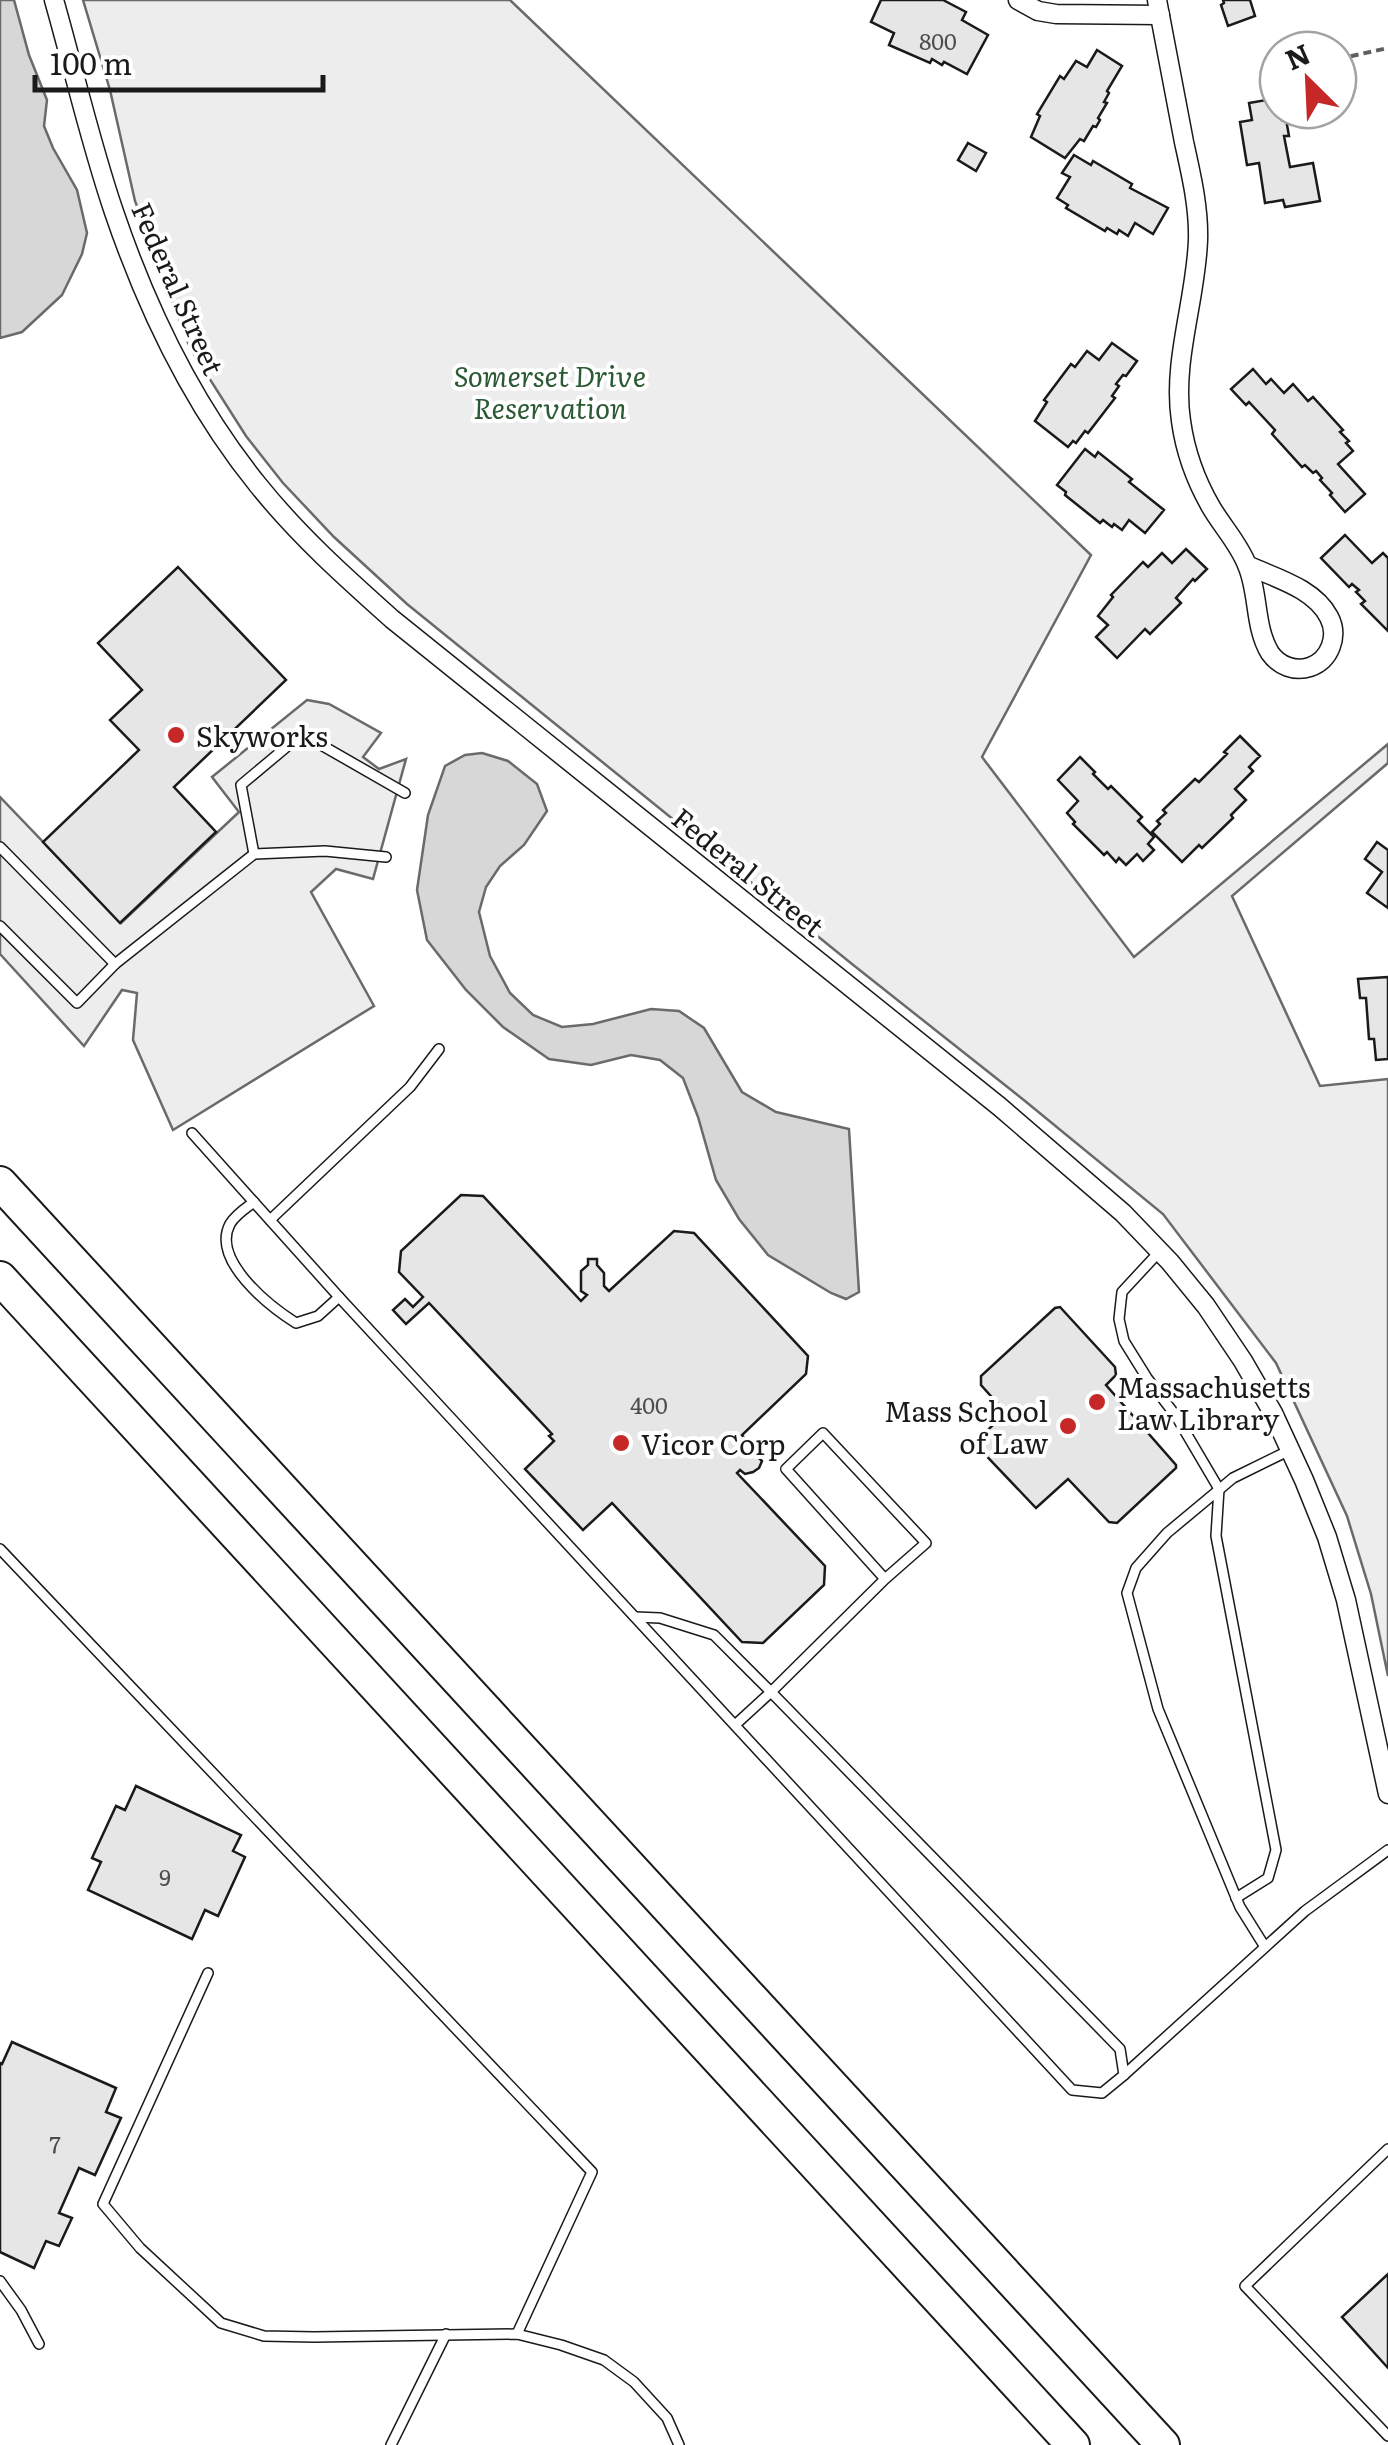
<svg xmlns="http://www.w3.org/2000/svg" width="1388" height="2445" font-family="Literata,serif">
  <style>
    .built { fill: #ededed; stroke: #6a6a6a; stroke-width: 2.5 }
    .water { fill: #d7d7d7; stroke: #6a6a6a; stroke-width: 2.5 }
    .building { fill: #e6e6e6; stroke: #1a1a1a; stroke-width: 2.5 }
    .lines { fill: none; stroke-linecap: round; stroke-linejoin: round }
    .lane-casing { stroke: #1a1a1a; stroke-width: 12 }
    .street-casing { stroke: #1a1a1a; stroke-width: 21 }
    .highway-casing { stroke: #1a1a1a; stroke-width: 36 }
    .path { stroke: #5f5f5f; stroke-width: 4; stroke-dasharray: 8 5; stroke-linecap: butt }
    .lane { stroke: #fff; stroke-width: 9 }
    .street { stroke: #fff; stroke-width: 18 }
    .highway { stroke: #fff; stroke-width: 32 }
    .poi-dot { fill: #c62828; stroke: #fff; stroke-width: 4 }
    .labels { text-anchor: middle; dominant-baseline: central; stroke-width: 8; stroke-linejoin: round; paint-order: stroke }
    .number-label { font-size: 22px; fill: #4d4d4d }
    .street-label { font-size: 28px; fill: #1a1a1a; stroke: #fff }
    .park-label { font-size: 28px; font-style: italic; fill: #2b5a34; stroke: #fff }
    .poi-label { font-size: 28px; fill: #1a1a1a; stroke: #fff; text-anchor: start }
  </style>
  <rect width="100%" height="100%" fill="#fff"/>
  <g class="built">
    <path d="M83,0H510L1091,555L982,757L1134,957L1388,744V763L1232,896L1320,1086L1388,1079V1676L1371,1594L1347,1516L1276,1363L1163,1214L1025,1101L852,964L407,604L334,537L283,483L246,436L190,348L135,201L110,90Z"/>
    <path d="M307,700L329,704L381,733L363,757L379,769L406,759L373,879L336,869L311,892L374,1006L173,1130L133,1040L137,993L122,990L84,1046L0,954V797L121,923L239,812L212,777Z"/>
  </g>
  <g class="water">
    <path d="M0,0H14L29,55L47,100L44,126L53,148L77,190L87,233L82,254L62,295L22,332L0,338Z"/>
    <path d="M482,753L508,761L537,784L547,811L524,845L500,866L486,887L479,912L490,956L510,993L533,1015L562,1027L593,1024L651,1009L679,1011L704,1028L742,1092L776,1112L849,1129L859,1292L846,1299L831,1293L768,1255L739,1219L716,1180L698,1117L683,1078L660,1060L631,1055L591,1065L549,1059L503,1027L466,990L427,940L417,890L428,815L445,766L465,755Z"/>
  </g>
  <g class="building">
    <path d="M881,0H943L966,12L962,20L988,35L967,74L944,62L942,65L932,59L930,63L889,45L894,33L871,22Z"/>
    <path d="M1223,0H1250L1255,16L1228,26L1221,5L1224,3Z"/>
    <path d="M1097,50L1122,66L1107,91L1109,93L1104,102L1107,103L1098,118L1100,120L1096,127L1093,126L1084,141L1080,139L1065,158L1031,137L1040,116L1037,114L1060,76L1064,79L1076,61L1087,67Z"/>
    <path d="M1278,98V110H1280L1282,120L1286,119L1289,136H1284L1290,167L1313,163L1320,201L1285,207L1283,200L1265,203L1259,163L1247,165L1240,122L1252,120L1249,103Z"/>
    <path d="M968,143L986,153L976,171L958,160Z"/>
    <path d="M1074,155L1091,165L1093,161L1132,184L1130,188L1168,208L1153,234L1135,223L1128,236L1119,230L1117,234L1107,228L1105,231L1066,208L1068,205L1057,198L1070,177L1062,173Z"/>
    <path d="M1112,343L1137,361L1126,376L1123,375L1116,384L1119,386L1112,396L1115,398L1088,433L1085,431L1076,443L1073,441L1068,447L1035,421L1047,402L1044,400L1071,364L1075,367L1087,351L1099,360Z"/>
    <path d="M1253,369L1266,384L1271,379L1284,393L1293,384L1308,401L1313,397L1343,430L1340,432L1349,441L1346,443L1353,451L1338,464L1365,494L1345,512L1330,495L1332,493L1320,480L1322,478L1316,471L1313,473L1305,465L1302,467L1272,434L1275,430L1249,402L1246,405L1231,389Z"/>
    <path d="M1085,449L1095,457L1098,452L1132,479L1129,482L1164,510L1145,533L1129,520L1122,530L1114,524L1112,527L1103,520L1100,523L1065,495L1066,492L1057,485Z"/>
    <path d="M1345,535L1372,563L1383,553L1388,558V631L1361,604L1365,601L1356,592L1359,590L1352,584L1349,587L1321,558Z"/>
    <path d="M1186,549L1207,569L1195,581L1193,579L1176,598L1181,603L1150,634L1145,629L1117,658L1096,637L1108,625L1098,616L1113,597L1111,595L1143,562L1148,567L1162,553L1172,563Z"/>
    <path d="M178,567L286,680L174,787L216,832L120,923L43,842L139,750L110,720L142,690L98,643Z"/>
    <path d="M1240,736L1260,756L1249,767L1253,771L1235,789L1246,800L1231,815L1233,818L1202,848L1199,845L1182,862L1152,832L1160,824L1157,821L1166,813L1163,810L1195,779L1199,782L1227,754L1224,752Z"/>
    <path d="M1080,757L1095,772L1093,774L1108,789L1111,786L1142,817L1138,821L1154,837L1148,844L1154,850L1143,861L1137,854L1126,865L1119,858L1116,862L1107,852L1104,855L1073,824L1075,822L1067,813L1078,801L1058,780Z"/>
    <path d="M1377,842L1388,850V908L1367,893L1382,872L1365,859Z"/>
    <path d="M1388,977V1059L1376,1060L1374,1039H1369L1366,998H1360L1358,979Z"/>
    <path d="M461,1195L483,1196L581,1301L587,1295L581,1291V1271L588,1265V1259H597V1265L604,1273V1286L609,1291L674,1231L694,1233L808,1356L806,1374L742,1435L758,1453L756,1455L762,1461L759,1468L753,1472L745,1474L740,1470L737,1473L825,1566L824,1585L763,1643L742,1642L612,1503L583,1530L525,1469L554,1441L549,1436L552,1434L429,1303L406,1324L393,1310L405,1299L413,1307L423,1297L399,1272L401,1251Z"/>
    <path d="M1060,1307L1115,1367L1116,1375L1106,1385L1176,1465V1468L1117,1523L1109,1522L1068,1479L1036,1508L978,1447L979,1438L1006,1413L981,1385V1376L1055,1308Z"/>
    <path d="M136,1786L241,1835L233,1851L245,1857L218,1916L205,1910L192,1939L88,1890L101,1862L92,1858L116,1806L125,1810Z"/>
    <path d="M12,2042L116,2088L106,2112L121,2118L95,2175L79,2168L59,2213L72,2218L59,2246L46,2241L34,2268L0,2252V2063L2,2064Z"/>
    <path d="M1388,2274V2368L1342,2317Z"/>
  </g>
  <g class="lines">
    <g class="lane-casing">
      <g id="lane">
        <path d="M0,847L115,964"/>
        <path d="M254,854L241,785L302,734L405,793"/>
        <path d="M0,926L77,1003L115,964L254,854L325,851L386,857"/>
        <path d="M192,1133L339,1297L1072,2090L1102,2093L1124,2075L1120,2049L771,1692L885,1579L786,1469L823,1433L926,1543L885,1579"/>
        <path d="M254,1202C246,1208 235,1215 230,1224C211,1260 269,1306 296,1323L318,1316L339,1297"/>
        <path d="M270,1220L410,1087L439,1049"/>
        <path d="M1160,1251L1122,1292L1119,1319L1124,1341L1147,1378L1176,1416L1219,1489L1216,1536L1276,1850L1268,1878L1236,1898"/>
        <path d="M0,1549L592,2172L517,2334"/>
        <path d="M635,1617L660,1618L714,1635L771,1692L735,1725"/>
        <path d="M1265,1947L1240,1907L1158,1709L1127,1593L1136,1568L1167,1533L1233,1478L1290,1450"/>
        <path d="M208,1973L103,2204L140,2248L221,2323L264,2336L314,2337L517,2334L561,2345L604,2360L634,2382L667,2418L679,2445"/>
        <path d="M1124,2075L1305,1911L1388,1850"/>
        <path d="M1388,2149L1245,2286L1388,2436"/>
        <path d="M0,2281L21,2310L39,2344"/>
        <path d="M391,2445L446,2334"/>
      </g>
    </g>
    <g class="street-casing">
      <g id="street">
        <path d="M54,0C74,70 90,142 114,212C147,309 193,405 258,485C298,535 345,577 392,619L1000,1107L1123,1213L1170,1262L1206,1306L1243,1361L1273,1413L1304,1480L1327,1537L1346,1600L1388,1794"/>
        <path d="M1018,0L1038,11L1056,14L1160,15"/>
        <path d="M1157,0C1166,47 1175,95 1184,142C1191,174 1199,207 1198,240C1196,300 1172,361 1181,421C1185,450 1196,481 1211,507C1222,526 1239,544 1247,565C1259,592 1254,627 1270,653C1279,666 1295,672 1310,667C1330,660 1339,636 1329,617C1314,588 1275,578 1247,565"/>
      </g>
    </g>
    <g class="highway-casing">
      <g id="highway">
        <path d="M0,1183L1163,2445"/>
        <path d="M0,1278L1073,2445"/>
      </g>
    </g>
    <path class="path" d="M1338,59L1388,48"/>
    <use href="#lane" class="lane"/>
    <use href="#street" class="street"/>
    <use href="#highway" class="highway"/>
  </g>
  <g class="poi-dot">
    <circle cx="176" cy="735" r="10"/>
    <circle cx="1097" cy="1402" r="10"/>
    <circle cx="1068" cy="1426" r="10"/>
    <circle cx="621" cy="1443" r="10"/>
  </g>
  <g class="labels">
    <g class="number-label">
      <text x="938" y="40">800</text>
      <text x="649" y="1404">400</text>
      <text x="165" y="1876">9</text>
      <text x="55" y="2143">7</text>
    </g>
    <g class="street-label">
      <text transform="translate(179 288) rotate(66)">Federal Street</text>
      <text transform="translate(749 871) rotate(39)">Federal Street</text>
    </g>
    <g class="park-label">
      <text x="550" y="375">Somerset Drive<tspan x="550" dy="32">Reservation</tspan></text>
    </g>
    <g class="poi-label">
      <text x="196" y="735">Skyworks</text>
      <text x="1117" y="1386">Massachusetts<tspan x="1117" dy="32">Law Library</tspan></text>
      <text x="1048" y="1410" text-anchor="end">Mass School<tspan x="1048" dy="32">of Law</tspan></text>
      <text x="641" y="1443">Vicor Corp</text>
    </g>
  </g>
  <g transform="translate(1308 80) rotate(336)"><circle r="48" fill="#ffffff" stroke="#a3a3a3" stroke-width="2.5"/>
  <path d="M0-8L18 38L0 25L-18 38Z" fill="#c62828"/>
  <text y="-15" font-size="28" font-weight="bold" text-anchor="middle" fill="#1a1a1a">N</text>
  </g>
  <path d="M35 75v15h288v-15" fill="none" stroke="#1a1a1a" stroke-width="5"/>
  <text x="50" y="75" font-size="30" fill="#1a1a1a" stroke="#ffffff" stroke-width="8" paint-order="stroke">100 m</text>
</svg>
